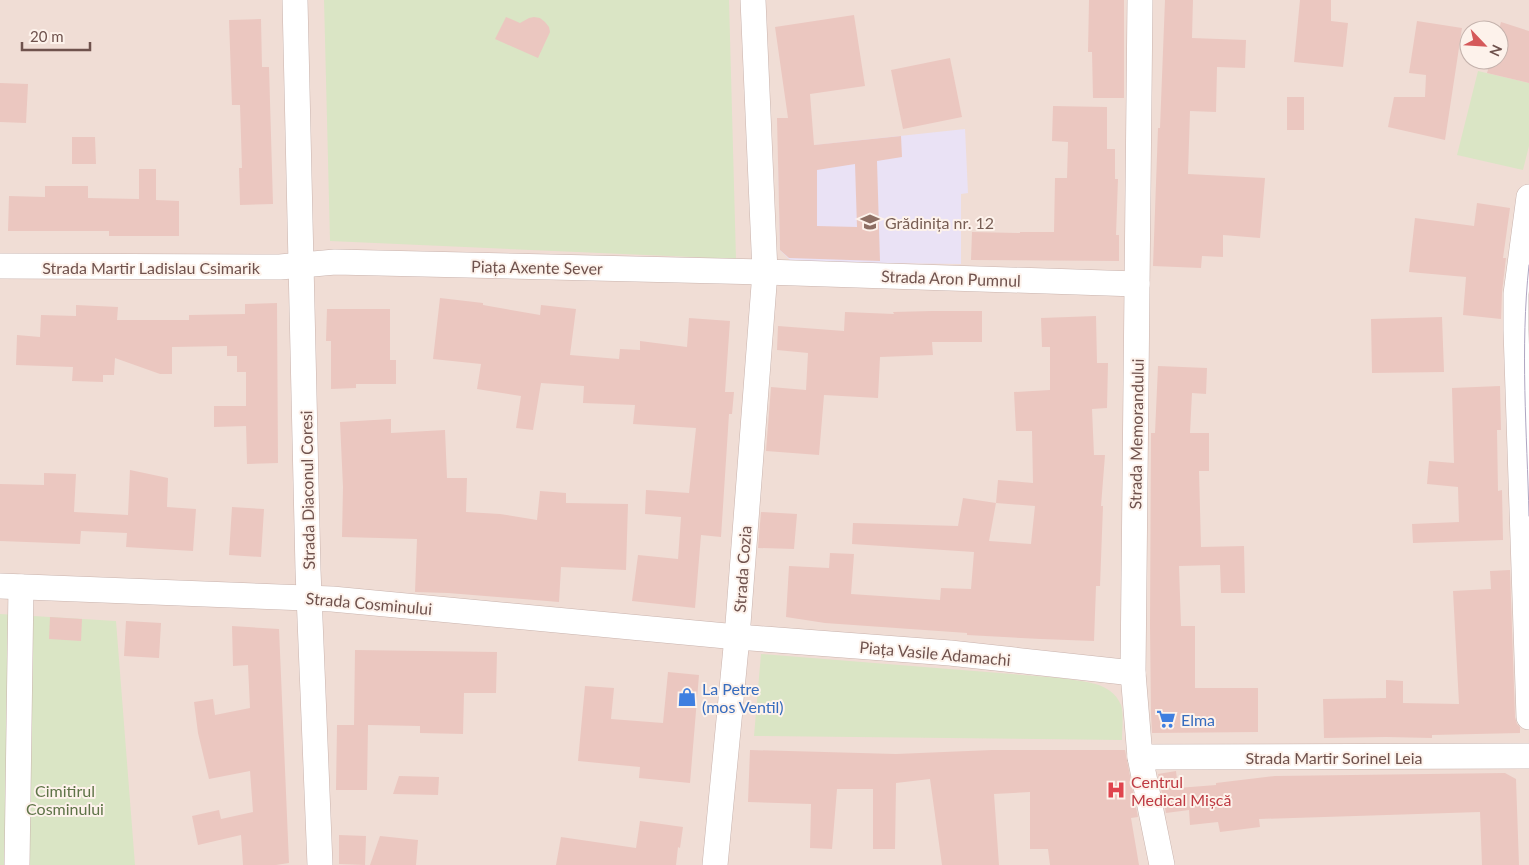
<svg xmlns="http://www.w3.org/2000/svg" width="1529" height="865" font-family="Lato,sans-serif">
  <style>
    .residential { fill: #f0ddd5; fill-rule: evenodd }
    .education { fill: #eae2f5 }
    .green { fill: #dae5c5 }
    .building { fill: #ebc7c0; fill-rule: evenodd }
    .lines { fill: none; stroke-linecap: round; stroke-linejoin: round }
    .minor-casing { stroke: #c9b3ad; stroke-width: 26 }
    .minor { stroke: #fff; stroke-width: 25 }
    .tram { stroke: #aea5c1; stroke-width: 1 }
    .labels { text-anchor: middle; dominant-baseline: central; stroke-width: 4; stroke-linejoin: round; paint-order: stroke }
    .education-label { font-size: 16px; fill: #785e54; stroke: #fdf2eb; text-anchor: start }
    .street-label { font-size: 16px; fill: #6f524d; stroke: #fdf2eb }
    .shop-label { font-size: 16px; fill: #366cbe; stroke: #fdf2eb; text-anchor: start }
    .health-label { font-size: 16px; fill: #be3a42; stroke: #fdf2eb; text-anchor: start }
    .park-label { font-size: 16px; fill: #5e7347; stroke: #fdf2eb }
  </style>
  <rect width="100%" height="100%" fill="#f9ede5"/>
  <path class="residential" d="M0,0H1529V865H0ZM1469,30H1499V60H1469Z"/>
  <path class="education" d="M965,129L968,193L961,194V264L880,263L791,261L780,250L778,149Z"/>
  <g class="green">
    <path d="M324,0H729L736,259L330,241Z"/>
    <path d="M1478,71L1529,83V146L1523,170L1457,155Z"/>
    <path d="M0,614L116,621L135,865H0Z"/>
    <path d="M761,654L1061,678C1083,682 1111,681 1121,705C1124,713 1122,731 1122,740L754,736Z"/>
  </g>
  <g class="building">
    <path d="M1089,0H1124V98H1093L1092,52H1088Z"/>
    <path d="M1165,0H1193L1192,38L1246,40L1245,68L1217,67L1216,112L1190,111L1188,174L1265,178L1260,238L1223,235V257L1202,256L1201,268L1153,266L1158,128H1160Z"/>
    <path d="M1300,0H1331V21L1348,23L1343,67L1294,62Z"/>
    <path d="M854,15L865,86L810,94L814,145L901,136L902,157L877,161L880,261L789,258L780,250L777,118H788L775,27ZM855,164L857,227L817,226V170Z"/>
    <path d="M506,17L520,23L529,18L534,17L540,18L545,22L549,27L550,32L538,58L495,39Z"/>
    <path d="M261,19L262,67H269L273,204L240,205L239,168H242L240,105H232L229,20Z"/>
    <path d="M1417,21L1462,28L1445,140L1388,127L1394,97H1425L1426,75L1409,73Z"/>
    <path d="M1501,22L1529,31V83L1487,73L1491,60H1499V30Z"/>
    <path d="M950,58L962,117L903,129L891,70Z"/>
    <path d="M0,83L28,84L26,123L0,122Z"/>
    <rect x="1287" y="97" width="17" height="33"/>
    <path d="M1053,106L1107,107V149H1115V179H1118L1116,235H1119V261L971,260L972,232L1020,233V232H1054L1055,178H1067L1068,142L1052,141Z"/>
    <path d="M72,137H95L96,164H72Z"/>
    <path d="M139,169H156V200L179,201V236H109V231H8L9,196L45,197V186H88V198L139,199Z"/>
    <path d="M1477,203L1510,208L1503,258H1506L1502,292L1501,319L1463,315L1466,277L1409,272L1415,218L1474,226Z"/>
    <path d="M440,298L483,303V305L540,315L541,305L576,309L570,355L619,359L620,349L640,350V341L687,347L689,318L730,321L725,392H734L732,414H729L721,537L701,535L695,608L632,601L638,555L678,559L681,517L645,514L646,490L689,493L696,428L633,424L635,405L583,403L584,386L541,383L533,430L516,428L521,396L477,389L481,364L433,359Z"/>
    <path d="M277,303L278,463L247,464L246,426L214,427V406H246V372H237V356H227V346L172,347V374H160L115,358L114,375H103V382L72,381L73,367L16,365L17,335L40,337L41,315L76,316V305L118,307L117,320H189V315L245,314V304Z"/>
    <path d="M327,309H390V360H396V384H356V388L331,389V341H326Z"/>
    <path d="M932,311H982V342H932L933,355L880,357L878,398L824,395L819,455L766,451L771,387L806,390L808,353L777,350L778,326L844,331L845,312L894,314L893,312Z"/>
    <path d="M1096,316L1097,363H1108L1107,408L1092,409L1094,455H1105L1101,506H1103L1100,586H1096L1094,641L1041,639L967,635V633L825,623L786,617L789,566L829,568L830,553L854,554L851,594L940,600L941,588L971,589L974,552L852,544L853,523L958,526L963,498L996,503L998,480L1033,483L1032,431H1016L1014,392L1050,390V347H1042L1041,318ZM996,503L1035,506L1031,544L989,541Z"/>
    <path d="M1442,317L1444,372L1372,373L1371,319Z"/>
    <path d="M1158,366L1207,368L1206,394L1192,393L1190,433H1209V471H1199L1201,547L1244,546L1245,593H1221L1220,565L1179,566L1181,626H1195V688H1258V732L1152,733L1151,714L1150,626L1151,433H1155Z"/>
    <path d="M1500,386L1501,430H1497L1498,491L1502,490L1503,540L1413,543L1412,524L1459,522L1458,487L1427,484L1429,461L1454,463L1452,388Z"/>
    <path d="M391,419V433L445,430L447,478H467L466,512L500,514L537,520L540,491L566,493V503L628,504L626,570L561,567L559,602L448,593L415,592L417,539L342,537L343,487L340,422Z"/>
    <path d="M130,470L168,478L167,507L196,509L193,551L126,547L127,533L81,531L80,544L0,541V484L44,485V473L76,474L74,512L128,515Z"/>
    <path d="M232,507L264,509L261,557L229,555Z"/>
    <path d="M761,512L797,514L794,549L758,548Z"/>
    <path d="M1510,570L1515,717L1517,724L1520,727V733L1432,735V738L1386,737L1324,738L1323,699L1386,698V680L1403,681V703L1459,704L1453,591L1491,589L1490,571Z"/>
    <path d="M50,617L82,619L81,641L49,639Z"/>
    <path d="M126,621L161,623L159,658L124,656Z"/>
    <path d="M232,626L279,629L289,863L276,865H243L241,835L198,845L192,816L219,810L221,819L253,812L250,771L209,779L198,733L194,702L213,699L215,715L250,708L248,665L233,666Z"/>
    <path d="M355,650L497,652L496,693H464L463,734L420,733V726L368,725L367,790H336L337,725H360H354Z"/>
    <path d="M668,672L699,675L690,783L639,778L640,767L578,761L585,686L614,688L611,719L663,723Z"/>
    <path d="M750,750L896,754L992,750H1125L1138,817L1131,818L1139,865H1050L1048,849H1030V792L994,794L999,865H942L930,779L896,783L895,849H873V789H837L832,849L810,848L811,804L748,802Z"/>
    <path d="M1176,771L1178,788L1216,785V783L1275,776L1505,773L1516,779L1519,865H1482L1480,812L1259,819L1260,827L1220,832L1218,822L1190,825L1189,810L1166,813L1158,774Z"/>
    <path d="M399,776L439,777L438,795L393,794Z"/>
    <path d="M640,821L683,827L680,848L678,847L676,865H556L561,837L636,848Z"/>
    <path d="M339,835L366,836L365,865L339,864Z"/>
    <path d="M380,836L418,840L416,865H370Z"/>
  </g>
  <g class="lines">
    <g class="minor-casing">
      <g id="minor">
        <path d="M295,0L308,570L320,865"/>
        <path d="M1140,0L1133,673L1140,757L1162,865"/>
        <path d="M1529,197L1516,294V330L1529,717"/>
        <path d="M0,266L280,267L335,262L765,272L1137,284"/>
        <path d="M0,586L332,599L737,637L950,653L1133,673"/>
        <path d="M1140,757L1529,756"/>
        <path d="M17,865L21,587"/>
        <path d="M715,865L737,637L765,272L753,0"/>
      </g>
    </g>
    <use href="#minor" class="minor"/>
    <path class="tram" d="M1529,265C1520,348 1527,433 1529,516"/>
  </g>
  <defs>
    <g id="school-bare" transform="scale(1.5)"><path d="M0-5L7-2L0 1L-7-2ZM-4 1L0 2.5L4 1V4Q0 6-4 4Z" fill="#8d6e63" stroke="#fdf2eb" stroke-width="2.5" paint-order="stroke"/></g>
    <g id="shop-bare" transform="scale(1.5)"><path d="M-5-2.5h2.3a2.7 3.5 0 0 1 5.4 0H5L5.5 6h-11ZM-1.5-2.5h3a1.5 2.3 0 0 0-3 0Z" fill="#3f7fe0" stroke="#fdf2eb" stroke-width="2.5" paint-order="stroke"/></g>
    <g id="supermarket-bare" transform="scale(1.5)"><path d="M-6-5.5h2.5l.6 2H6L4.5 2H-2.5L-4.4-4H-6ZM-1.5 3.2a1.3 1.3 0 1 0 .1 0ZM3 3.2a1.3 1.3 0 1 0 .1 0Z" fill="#3f7fe0" stroke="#fdf2eb" stroke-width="2.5" paint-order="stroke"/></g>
    <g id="hospital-bare" transform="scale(1.5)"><path d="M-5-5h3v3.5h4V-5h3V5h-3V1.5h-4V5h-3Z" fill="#e0444e" stroke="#fdf2eb" stroke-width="2.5" paint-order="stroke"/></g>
  </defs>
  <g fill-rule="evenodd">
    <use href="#school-bare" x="870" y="222"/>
    <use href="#shop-bare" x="687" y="697"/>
    <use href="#supermarket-bare" x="1166" y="719"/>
    <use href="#hospital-bare" x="1116" y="790"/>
  </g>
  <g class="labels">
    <g class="education-label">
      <text x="885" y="222">Grădinița nr. 12</text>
    </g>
    <g class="street-label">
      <text x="151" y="267">Strada Martir Ladislau Csimarik</text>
      <text transform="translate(537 267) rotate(1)">Piața Axente Sever</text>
      <text transform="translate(951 278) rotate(2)">Strada Aron Pumnul</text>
      <text transform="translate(1136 434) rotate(-89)">Strada Memorandului</text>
      <text transform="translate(307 490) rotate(-91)">Strada Diaconul Coresi</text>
      <text transform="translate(742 569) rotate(-86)">Strada Cozia</text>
      <text transform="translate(369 603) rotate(5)">Strada Cosminului</text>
      <text transform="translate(935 653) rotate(5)">Piața Vasile Adamachi</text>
      <text x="1334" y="757">Strada Martir Sorinel Leia</text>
    </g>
    <g class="shop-label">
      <text x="702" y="688">La Petre<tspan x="702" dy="18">(mos Ventil)</tspan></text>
      <text x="1181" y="719">Elma</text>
    </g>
    <g class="health-label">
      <text x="1131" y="781">Centrul<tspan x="1131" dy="18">Medical Mișcă</tspan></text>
    </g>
    <g class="park-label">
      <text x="65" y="790">Cimitirul<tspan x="65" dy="18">Cosminului</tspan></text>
    </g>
  </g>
  <g transform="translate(1484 45) rotate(115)"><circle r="24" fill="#fdf2eb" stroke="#c4b2ac"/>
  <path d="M0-4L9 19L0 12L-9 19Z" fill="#d5595a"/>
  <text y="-8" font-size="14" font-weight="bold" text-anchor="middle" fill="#6f524d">N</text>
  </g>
  <path d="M22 42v8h68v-8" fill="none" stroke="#6f524d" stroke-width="2.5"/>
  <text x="30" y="42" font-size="15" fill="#6f524d" stroke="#fdf2eb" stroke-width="4" paint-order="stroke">20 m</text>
</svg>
